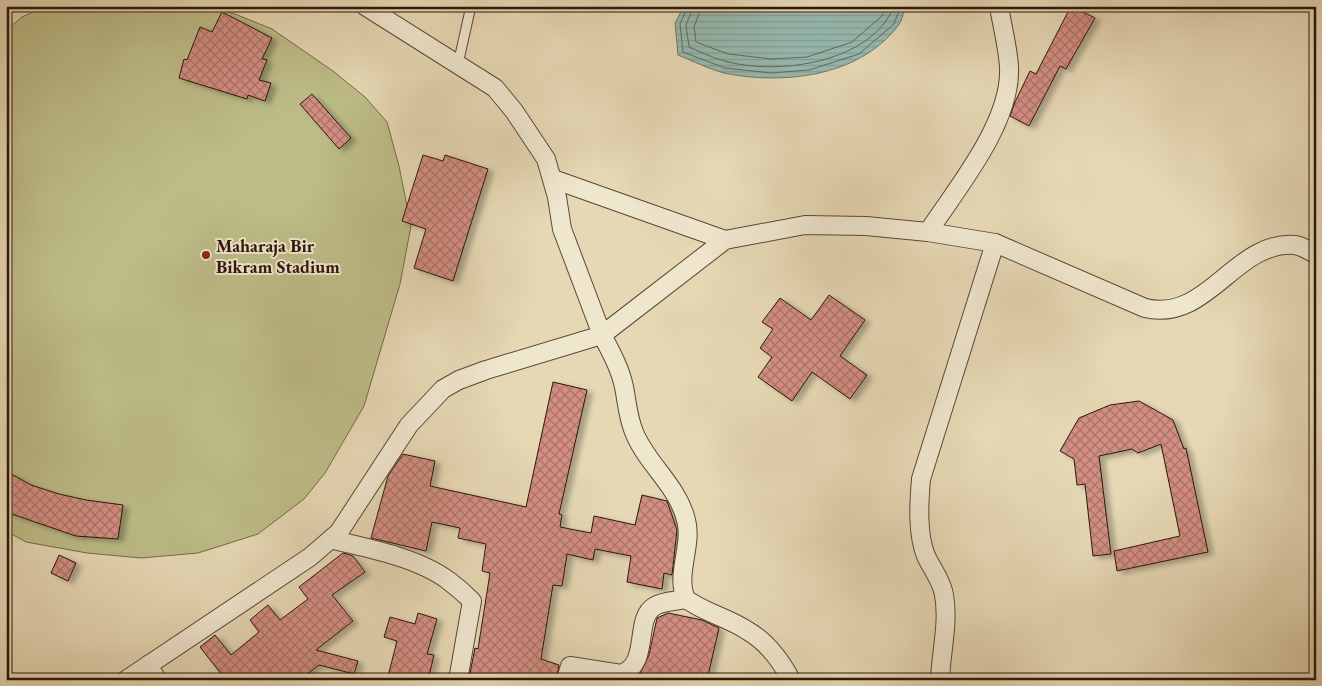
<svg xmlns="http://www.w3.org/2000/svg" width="1322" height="686" font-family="'EB Garamond',serif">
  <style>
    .garden { fill: #bdbc87; stroke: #746a49 }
    .water { fill: url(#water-rules); stroke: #6c786d }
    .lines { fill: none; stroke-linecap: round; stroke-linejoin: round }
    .shore { stroke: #61685d; stroke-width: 1 }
    .building { fill: url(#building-cross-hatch); stroke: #2c170b; filter: url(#shadow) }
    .service-casing { stroke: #5a4735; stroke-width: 11 }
    .minor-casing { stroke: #5a4735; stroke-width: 20 }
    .service { stroke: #efe6ce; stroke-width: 9 }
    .minor { stroke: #efe6ce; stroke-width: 18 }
    .poi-dot { fill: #8f2418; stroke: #efe6ce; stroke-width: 2 }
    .labels { text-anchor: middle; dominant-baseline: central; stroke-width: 4; stroke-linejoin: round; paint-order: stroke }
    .poi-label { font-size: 18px; font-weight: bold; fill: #2c170b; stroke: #efe6ce; text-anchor: start }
  </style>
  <defs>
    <pattern id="water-rules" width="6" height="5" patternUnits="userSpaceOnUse" patternTransform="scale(1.25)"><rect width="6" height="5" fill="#96b9af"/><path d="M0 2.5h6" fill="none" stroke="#819e95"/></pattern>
    <pattern id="building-cross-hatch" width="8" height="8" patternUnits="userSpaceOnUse" patternTransform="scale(1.25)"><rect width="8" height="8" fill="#d38e82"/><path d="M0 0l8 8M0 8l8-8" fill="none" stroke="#ab7369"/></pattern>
    <filter id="shadow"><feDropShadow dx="5.5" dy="3" stdDeviation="2.5" flood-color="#0004"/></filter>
  </defs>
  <rect width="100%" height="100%" fill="#e6d8b4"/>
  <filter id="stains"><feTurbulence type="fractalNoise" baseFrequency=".004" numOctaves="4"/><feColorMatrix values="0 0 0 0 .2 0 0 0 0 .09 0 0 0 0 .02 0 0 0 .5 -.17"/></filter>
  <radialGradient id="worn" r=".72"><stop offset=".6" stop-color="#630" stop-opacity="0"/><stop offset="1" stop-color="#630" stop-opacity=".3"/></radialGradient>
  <path class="garden" d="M47,6H203L235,14L272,29L333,71L365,97L387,122L399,166L411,226L400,284L364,406L325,473L304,499L258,534L198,553L141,558L87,553L26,542L6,531V30L22,17Z"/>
  <path class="water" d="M684,6H906C903,13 902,22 897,27C858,77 783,85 724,73C709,69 693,61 678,55L675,23Z"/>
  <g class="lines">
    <g class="shore">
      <path d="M688,6L680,24L683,52L725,68L771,73L809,70L859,54L894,24L901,6"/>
      <path d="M694,6L686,25L689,47C701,52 713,58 725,61C777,76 872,63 894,6"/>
      <path d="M702,6L694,27L696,42L728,54L772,59L807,57L852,42L882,16L886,6"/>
    </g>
  </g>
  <g class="building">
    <path d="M1071,6L1095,18L1066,69L1060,66L1029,126L1010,116L1015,102L1030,71L1036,74Z"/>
    <path d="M222,12L272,38L262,59L267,60L259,80L271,83L265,101L248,95L247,99L179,78L184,59L187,60L200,27L212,32Z"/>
    <path d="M312,94L351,138L339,149L300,104Z"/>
    <path d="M423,155L443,161L445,155L488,169L453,281L414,268L426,229L402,221Z"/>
    <path d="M829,295L865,320L840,356L867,375L850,399L812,372L792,401L758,377L772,357L760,348L773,329L762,322L780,298L811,320Z"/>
    <path d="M553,382L587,390L559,514L562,515L560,527L591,533L594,516L635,525L642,495L667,501L677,530L672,575L664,573L662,589L627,582L631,556L595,549L593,560L567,554L562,586L553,585L541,659L559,665L556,680L469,678L475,648L478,649L490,573L482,571L486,544L458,538L460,528L432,522L426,551L371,538L388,476L403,454L435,461L430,486L526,507Z"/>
    <path d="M1139,401L1173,420L1184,449L1186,448L1208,552L1117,571L1114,551L1180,536L1161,444L1138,453L1132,449L1099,456L1111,554L1093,556L1085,484L1077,485L1074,459L1060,451L1079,418L1110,405Z"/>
    <path d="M6,471L31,485L59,494L86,500L123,505L118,539L76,536L6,512Z"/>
    <path d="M343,553L353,556L365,572L332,595L353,621L316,650L358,661L354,674L319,665L300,680H226L200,647L215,635L231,655L259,632L250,620L268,605L280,620L308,599L299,587Z"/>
    <path d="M59,555L76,563L68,581L51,573Z"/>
    <path d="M418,613L437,619L427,654L434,655L428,680H387L397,641L384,637L390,617L415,624Z"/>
    <path d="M668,613L702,620L719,628L707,680H637L649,655L657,618Z"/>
  </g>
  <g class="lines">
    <g class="service-casing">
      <path id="service" d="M458,64L471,6"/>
    </g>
    <g class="minor-casing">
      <g id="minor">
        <path d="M553,179L725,240"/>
        <path d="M928,232C957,188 1012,122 1009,67C1008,47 1002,26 999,6"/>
        <path d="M333,540C368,548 419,558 449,581C457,587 465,594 472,601L458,680"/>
        <path d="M148,665L157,680"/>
        <path d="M126,680L310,557L339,532L409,425L443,389L459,380L486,370L602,335L562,229L557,197L546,159L514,111L495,88L365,6"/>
        <path d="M566,680L570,666L621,674C651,664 633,618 655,606C663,601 677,601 686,599"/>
        <path d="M791,680C781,661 767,642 748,631C729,618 705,613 686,599C675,575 693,545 686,520C678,486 646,463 634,432C628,418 627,402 624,387C620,368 611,352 602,335L725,240L805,225L866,226L928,232L995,243L1145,308C1208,323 1235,240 1295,245C1302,246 1309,251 1316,254"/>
        <path d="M940,680C941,652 949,622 944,595C942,581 932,569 926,556C917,534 919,503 921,479L995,243"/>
      </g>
    </g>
    <use href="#service" class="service"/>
    <use href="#minor" class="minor"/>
  </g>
  <circle class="poi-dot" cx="206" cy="255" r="5"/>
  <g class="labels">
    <g class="poi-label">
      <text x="216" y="245">Maharaja Bir<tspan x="216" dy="21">Bikram Stadium</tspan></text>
    </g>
  </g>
  <rect width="1322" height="686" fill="none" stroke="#e6d8b4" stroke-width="25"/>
  <rect x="8" y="8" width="1307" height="671" fill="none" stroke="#2c170b" stroke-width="2.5"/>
  <rect x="12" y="12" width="1297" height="661" fill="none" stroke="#2c170b"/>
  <rect width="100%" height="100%" filter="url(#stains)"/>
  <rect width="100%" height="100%" fill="url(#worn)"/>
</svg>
